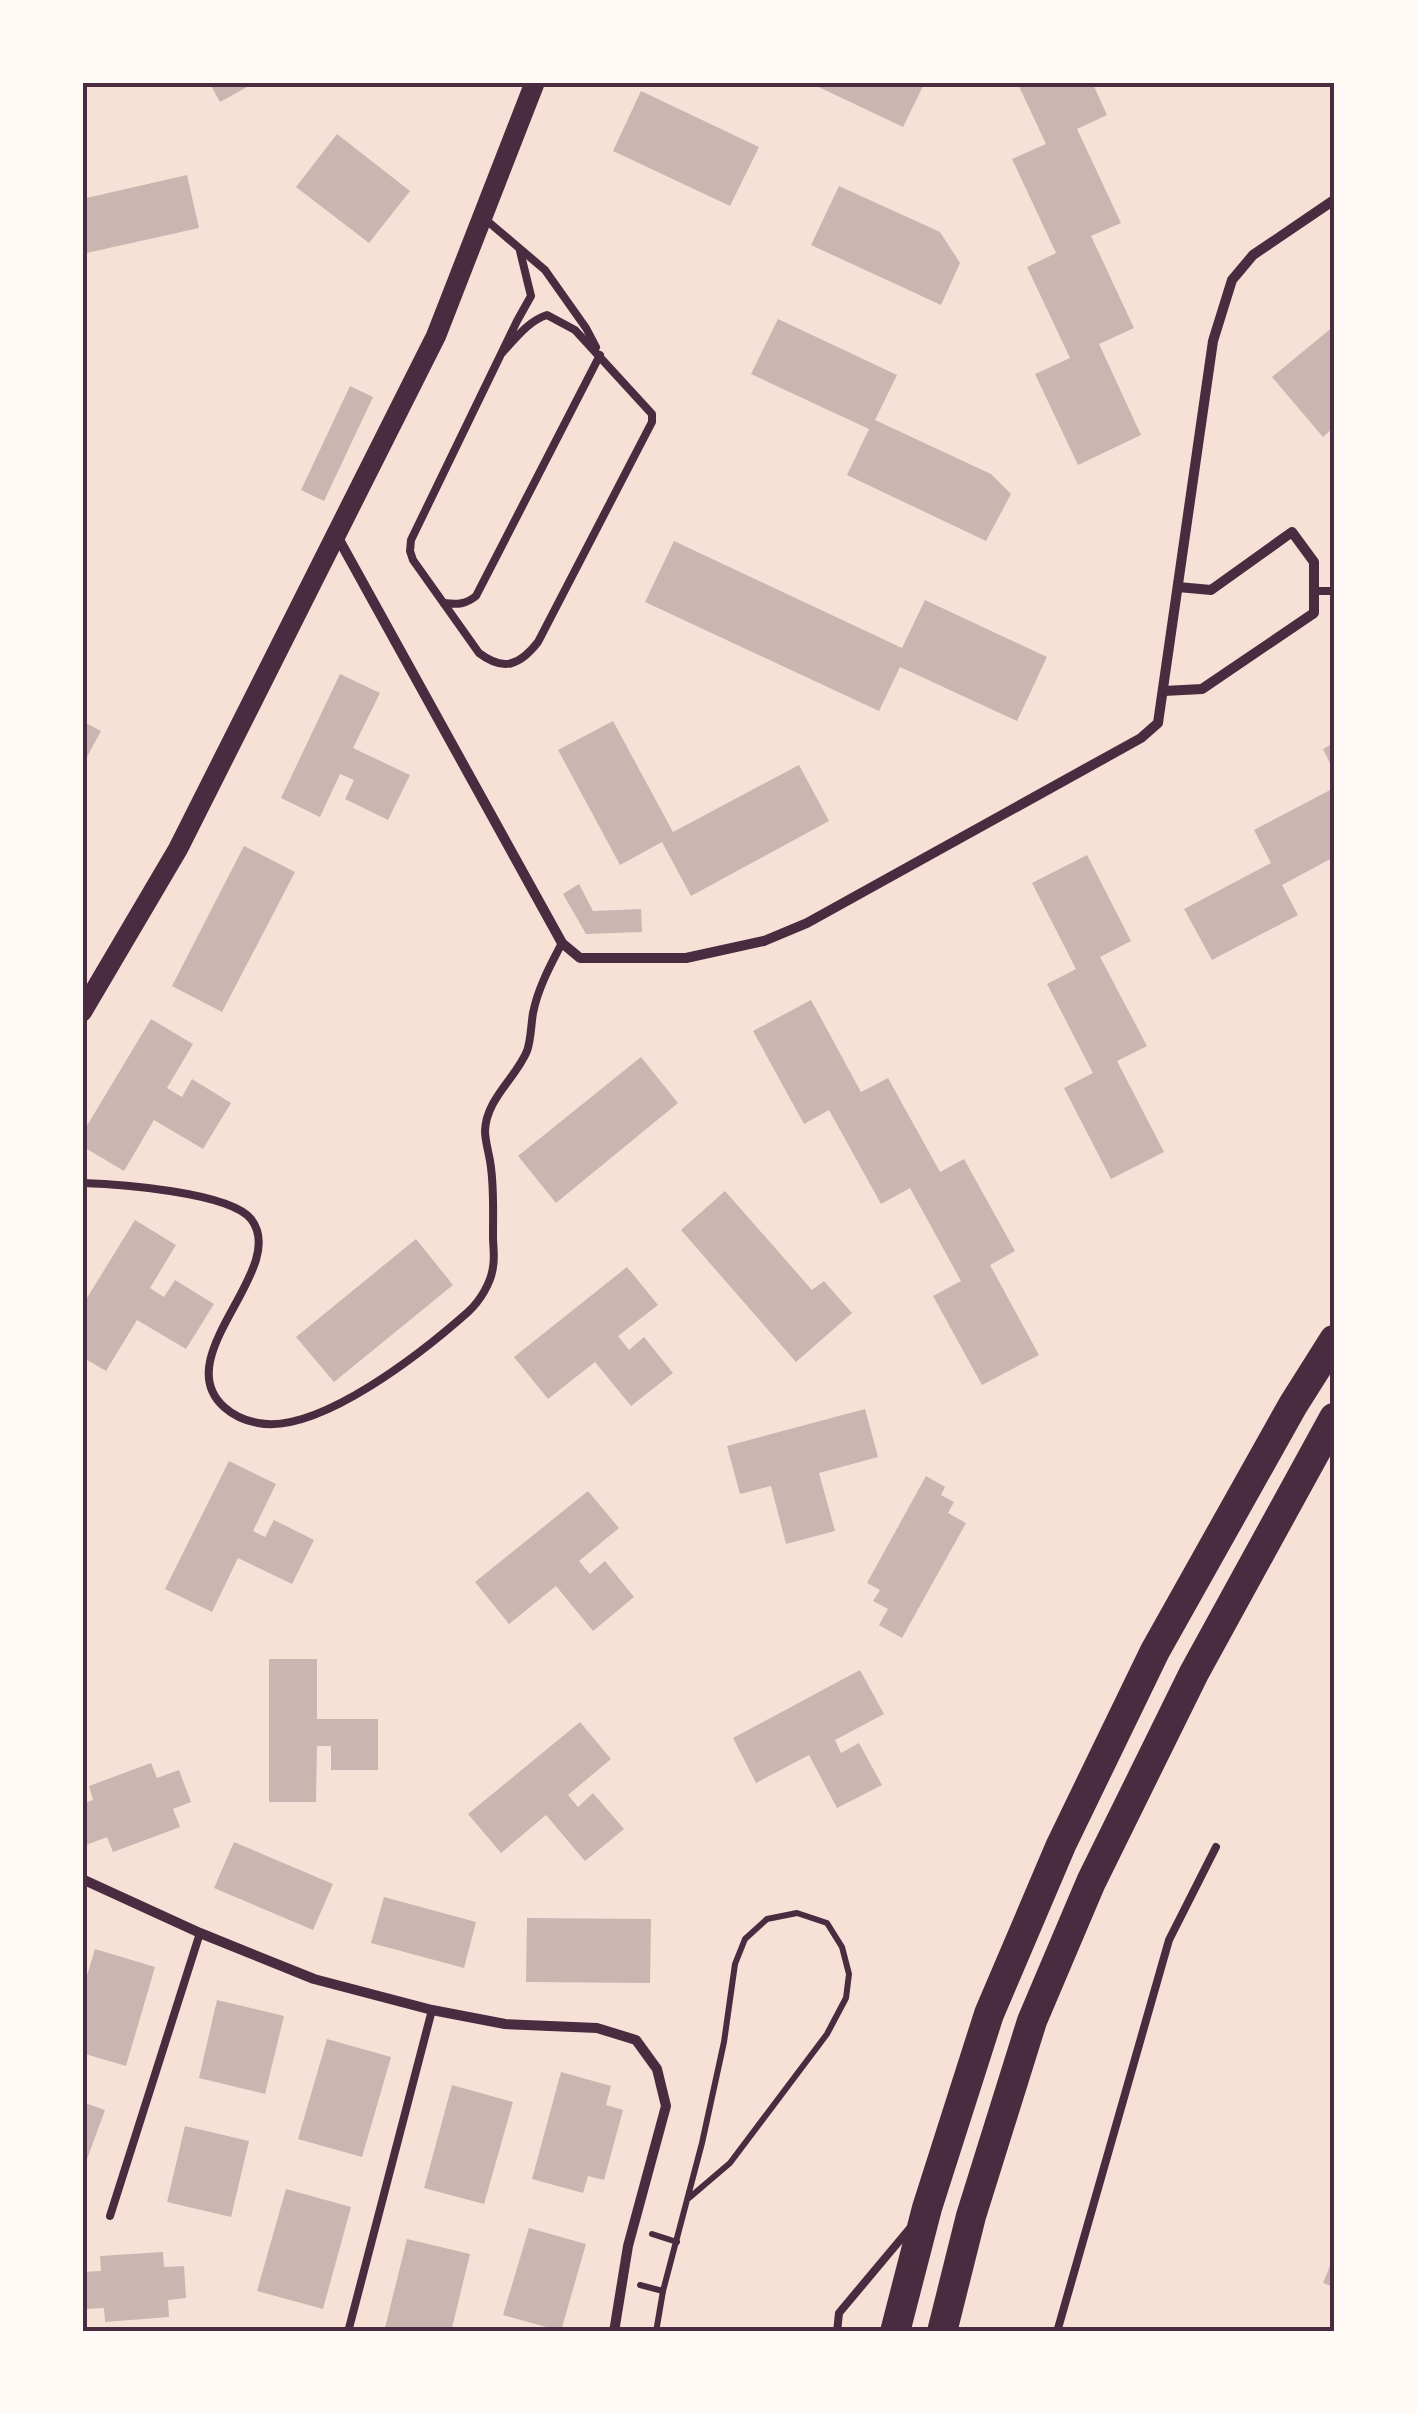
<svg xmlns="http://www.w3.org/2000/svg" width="1417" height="2414" font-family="Arial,sans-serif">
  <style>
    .building { fill: #ccb4b1 }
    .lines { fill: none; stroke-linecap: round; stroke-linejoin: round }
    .path { stroke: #4a2c40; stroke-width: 6 }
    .service { stroke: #4a2c40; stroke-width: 8 }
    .minor { stroke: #4a2c40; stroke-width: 10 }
    .secondary { stroke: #4a2c40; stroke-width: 20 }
    .motorway { stroke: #4a2c40; stroke-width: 30 }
    .neatline { fill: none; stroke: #4a2c40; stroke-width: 4 }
  </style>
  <rect width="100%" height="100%" fill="#f7e1d7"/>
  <g class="building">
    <path d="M209,82H256L220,102Z"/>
    <path d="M808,82H925L903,127Z"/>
    <path d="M1017,82H1092L1107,115L1077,129L1121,223L1091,236L1134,328L1099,344L1141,435L1078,465L1035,374L1070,358L1027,267L1056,253L1012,159L1046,144Z"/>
    <path d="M641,91L759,147L730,206L613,151Z"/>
    <path d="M337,134L410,191L369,243L296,187Z"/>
    <path d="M187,175L199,228L82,254V199Z"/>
    <path d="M839,186L940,232L960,263L941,305L811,245Z"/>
    <path d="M778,319L897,375L875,420L991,474L1011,494L986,541L847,475L869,429L751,374Z"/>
    <path d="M1334,326V427L1323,437L1272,377Z"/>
    <path d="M350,386L373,397L324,501L301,490Z"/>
    <path d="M674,541L902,648L925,600L1047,657L1017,721L900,667L879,711L645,602Z"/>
    <path d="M340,674L380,693L353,748L410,775L388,820L345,799L354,780L340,774L320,817L281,798Z"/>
    <path d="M82,721L101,731L82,766Z"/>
    <path d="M613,721L673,832L799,765L829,821L691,896L662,842L620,865L558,750Z"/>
    <path d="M1334,743V771L1323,749Z"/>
    <path d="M1334,788V857L1282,885L1298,915L1212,960L1184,909L1271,863L1254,830Z"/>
    <path d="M244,846L295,872L222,1012L172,986Z"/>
    <path d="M1087,855L1131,941L1100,957L1147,1046L1117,1061L1164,1152L1111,1179L1064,1088L1093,1073L1047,984L1076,969L1032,883Z"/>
    <path d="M579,884L593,911L641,909L642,932L586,934L563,894Z"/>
    <path d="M811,1000L861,1092L888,1078L940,1172L964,1159L1015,1251L990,1265L1039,1355L982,1385L933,1296L961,1281L910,1188L881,1204L829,1110L804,1124L753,1031Z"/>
    <path d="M151,1019L193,1044L167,1088L182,1097L192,1079L231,1103L203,1149L154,1120L124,1171L82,1146V1134Z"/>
    <path d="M641,1057L678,1103L556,1203L518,1156Z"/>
    <path d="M725,1191L812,1290L824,1281L852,1313L796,1362L681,1230Z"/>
    <path d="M135,1220L176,1245L150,1288L164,1297L175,1280L214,1304L186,1349L137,1320L106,1371L82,1357V1306Z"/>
    <path d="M416,1239L453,1285L334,1382L296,1337Z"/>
    <path d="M627,1267L658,1305L618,1336L629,1350L644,1337L673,1373L631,1406L595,1362L548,1399L514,1357Z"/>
    <path d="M865,1409L878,1457L819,1473L835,1531L786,1544L771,1486L740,1494L727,1446Z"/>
    <path d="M229,1461L276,1484L253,1531L265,1537L274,1520L314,1540L292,1584L238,1558L212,1612L165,1589Z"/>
    <path d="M926,1476L945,1487L941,1495L954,1502L948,1513L966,1523L902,1638L879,1625L888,1609L873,1601L880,1590L867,1583Z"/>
    <path d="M588,1491L619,1528L579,1561L590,1574L605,1561L634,1597L593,1631L556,1586L509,1624L475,1582Z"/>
    <path d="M269,1659H317V1719H378V1770H331V1746H317L316,1802H269Z"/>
    <path d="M860,1670L884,1714L835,1740L841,1753L859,1743L882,1785L837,1808L809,1755L756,1783L733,1738Z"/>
    <path d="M580,1722L611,1759L568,1795L578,1807L593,1793L624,1829L585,1861L546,1815L501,1853L468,1814Z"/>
    <path d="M151,1763L157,1778L179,1770L191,1802L173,1809L180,1827L113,1852L107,1837L86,1845L82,1835V1804L93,1800L89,1786Z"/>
    <path d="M234,1842L333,1884L313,1930L214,1888Z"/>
    <path d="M384,1897L476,1922L464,1968L371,1943Z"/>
    <path d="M527,1918L651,1919L650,1983L526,1982Z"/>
    <path d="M95,1949L155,1967L126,2066L82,2053V1992Z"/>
    <path d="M217,2000L284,2016L265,2094L199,2078Z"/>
    <path d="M327,2039L391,2057L362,2157L298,2139Z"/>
    <path d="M561,2072L611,2086L606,2105L623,2110L604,2180L588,2176L583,2193L532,2179Z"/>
    <path d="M452,2085L513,2102L484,2204L424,2188Z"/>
    <path d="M82,2102L105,2110L83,2170H82Z"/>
    <path d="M185,2126L249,2141L231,2217L167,2202Z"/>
    <path d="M286,2189L351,2207L323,2309L257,2291Z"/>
    <path d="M529,2228L586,2244L561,2331L503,2315Z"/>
    <path d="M407,2239L470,2254L451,2332H384Z"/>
    <path d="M163,2252L164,2267L184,2266L186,2298L168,2300L169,2317L105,2322L104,2308L82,2309V2272L101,2271L100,2256Z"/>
    <path d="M1334,2256V2287L1323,2283Z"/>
  </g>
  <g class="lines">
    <g class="path">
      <path d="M652,2234L677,2242"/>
      <path d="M640,2285L663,2291"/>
      <path d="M656,2332L663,2291L702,2143L724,2042L735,1964L745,1939L767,1919L797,1913L827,1923L842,1947L849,1974L846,1998L827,2034L730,2163L689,2198"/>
    </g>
    <g class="service">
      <path d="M485,219L545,270L586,328L596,347"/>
      <path d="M502,353C515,339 528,321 547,315L575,330L652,414V422L538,642C520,665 504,672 479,653L413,560L410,551L411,540L517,321L531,296L520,251"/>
      <path d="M1314,591H1334"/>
      <path d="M444,603C458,605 466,604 476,596L600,355"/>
      <path d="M82,1183C118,1184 229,1192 251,1219C290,1269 167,1356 224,1407C233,1415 246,1421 258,1423C319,1435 424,1351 468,1312C480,1301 491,1283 493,1267C495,1257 493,1246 493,1236C493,1213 494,1190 491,1168C490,1156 485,1142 485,1131C486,1099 516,1078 527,1051C531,1040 531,1025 533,1013C538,988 550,966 562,943"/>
      <path d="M110,2216L200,1933"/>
      <path d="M348,2332L432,2010"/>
      <path d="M837,2332L839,2313L911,2227"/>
      <path d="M1057,2332L1169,1940L1216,1847"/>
    </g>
    <g class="minor">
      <path d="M337,536L562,943L580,958H686L764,941L807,923L1141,738L1158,723L1213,341L1232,280L1253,255L1334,200"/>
      <path d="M1164,691L1202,689L1314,613V562L1292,532L1211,590L1178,587"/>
      <path d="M82,1879L200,1933L314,1979L432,2010L505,2024L597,2028L636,2040L657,2069L666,2106L628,2246L614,2332"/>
    </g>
    <path class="secondary" d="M82,1012L178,849L436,336L535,82"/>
    <g class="motorway">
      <path d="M895,2332L927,2208L989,2014L1061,1845L1155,1651L1293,1405L1334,1340"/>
      <path d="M942,2332L971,2216L1032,2021L1091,1882L1194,1673L1334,1418"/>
    </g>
  </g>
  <rect width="1417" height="2414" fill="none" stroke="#fffaf5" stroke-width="170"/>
  <rect x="85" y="85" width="1247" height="2244" class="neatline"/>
</svg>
